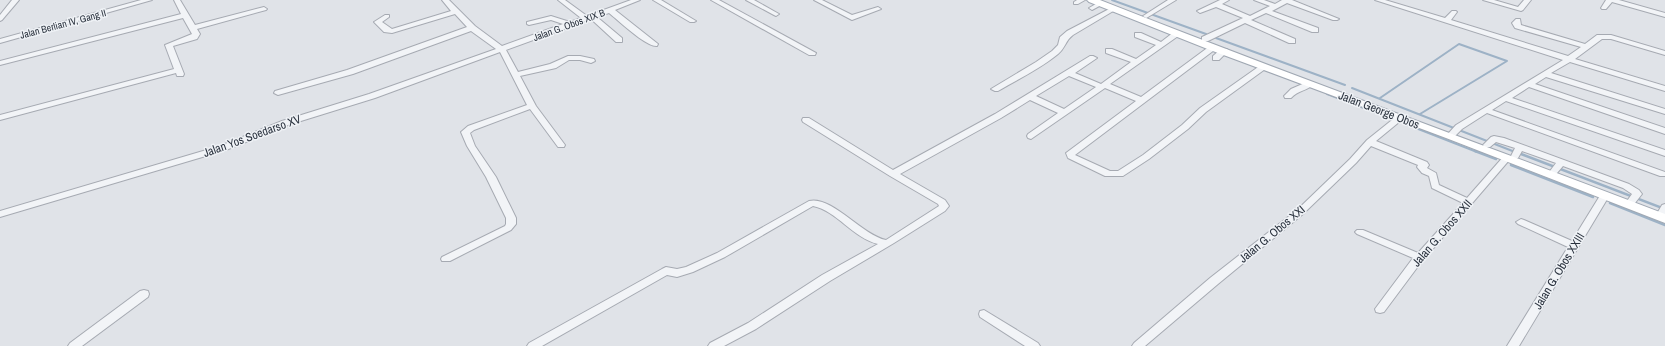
<svg xmlns="http://www.w3.org/2000/svg" width="1665" height="346" font-family="'Archivo Narrow',sans-serif">
  <style>
    .lines { fill: none; stroke-linecap: round; stroke-linejoin: round }
    .stream-far1 { stroke: #9db2c6; stroke-width: 2 }
    .stream { stroke: #9db2c6; stroke-width: 2.5 }
    .minor-casing { stroke: #a6aab2; stroke-width: 2 }
    .major-casing { stroke: #a0a8b3; stroke-width: 2 }
    .minor { fill: #f2f4f7; fill-rule: evenodd }
    .major { fill: #fff; fill-rule: evenodd }
    .labels { text-anchor: middle; dominant-baseline: central; stroke-width: 3; stroke-linejoin: round; paint-order: stroke }
    .far-street-label { font-size: 10px; fill: #2a323e; stroke: #eff2f6 }
    .street-label { font-size: 12px; fill: #2a323e; stroke: #eff2f6 }
  </style>
  <rect width="100%" height="100%" fill="#e0e3e8"/>
  <g class="lines">
    <g class="stream-far1">
      <path d="M1112,0L1206,34"/>
      <path d="M1216,38L1345,85"/>
      <path d="M1352,88L1515,152"/>
      <path d="M1327,94L1390,118"/>
      <path d="M1380,98L1459,44L1507,61L1420,114"/>
      <path d="M1403,123L1477,152"/>
    </g>
    <g class="stream">
      <path d="M1475,151L1496,159"/>
      <path d="M1513,151L1665,209"/>
      <path d="M1511,165L1593,197"/>
      <path d="M1610,203L1665,225"/>
    </g>
    <g class="minor-casing">
      <g id="minor">
        <path d="M12,0H19L2,20L0,21V15Z"/>
        <path d="M141,0H152L0,43V39Z"/>
        <path d="M174,0H180L195,25L264,7L267,9L266,10L197,29L200,34L197,39L173,46L184,74L183,76H177L176,73L0,120V115L174,69L165,45L192,34L183,18L0,65V61L181,14Z"/>
        <path d="M442,0H449L475,26L502,46L563,24L551,20L529,25L527,24V22L551,16L570,22L581,18L558,0H565L587,16L631,0H640L615,10L658,44L657,46C646,47 618,20 609,13L597,17L622,38V42H616L591,19L506,50L518,72L550,64L568,56H580L594,59L595,61L591,63L580,60H569L556,68L520,76L536,106L565,145L564,147H558L530,109L474,130L470,133L475,146L496,177L516,218V224L511,230L450,261H442L441,259L442,257L505,226L506,224V218L486,177L467,146L461,132L468,126L527,105L500,52L375,98L288,125L226,150L0,217V211L220,146L282,121L369,94L496,49L471,31L353,74L278,95L274,93L275,91L347,70L467,27L455,14L392,33L384,32L374,22L385,15H389V17L382,22L392,29L451,11Z"/>
        <path d="M653,0H661L696,21L694,22H690Z"/>
        <path d="M711,0H719L816,53L815,55H809Z"/>
        <path d="M746,0H754L779,14L776,16L774,15Z"/>
        <path d="M814,0H822L852,15L878,7L881,9L852,20Z"/>
        <path d="M1077,0H1085L1078,4H1074V2Z"/>
        <path d="M1168,0H1176L1148,17L1146,18L1143,16Z"/>
        <path d="M1220,0H1229L1222,4L1250,16L1270,6L1254,0H1264L1275,4L1282,0H1292L1339,19L1337,20H1333L1287,3L1272,11L1318,28V32H1312L1266,13L1251,20L1295,39V43H1289L1245,23L1208,41H1202V37L1243,18L1216,7L1200,13L1197,11Z"/>
        <path d="M1375,0H1385L1445,18L1452,11H1456L1457,12L1451,20L1568,56L1581,47L1515,28L1512,23L1516,19H1520L1521,25L1585,44L1597,35H1611L1665,51V55L1611,39H1602L1575,59L1665,86V91L1570,62L1551,73L1665,109V114L1546,77L1535,84L1665,128V134L1529,87L1512,98L1665,150V156L1506,101L1492,110L1665,172V176H1660L1487,113L1462,129L1453,138H1447L1446,136L1456,125L1563,60Z"/>
        <path d="M1483,0H1494L1518,7L1524,0H1531L1523,10L1521,11Z"/>
        <path d="M1606,0H1619L1665,13V17L1612,2L1606,9H1602L1601,8Z"/>
        <path d="M1101,1L1104,3L1103,4L1092,10L1089,8Z"/>
        <path d="M1113,7L1115,8V10L1073,35C1065,41 1066,47 1058,54C1040,69 1018,79 998,91H995L991,89L1036,62L1052,51L1058,45L1060,37L1067,31Z"/>
        <path d="M1174,32H1177L1181,34L1110,84L1141,97L1210,46H1216L1217,48L1075,155L1110,171H1118L1143,155L1182,125L1200,108L1261,65H1267L1268,67L1206,112L1188,129L1149,159L1123,176H1105L1068,158L1066,153L1136,101L1105,88L1031,139L1028,138L1027,136L1028,134L1058,113L1030,100L1001,118L900,174L945,200L949,206L945,211L894,243L830,281L756,329L724,346H708L710,343L748,323L822,275L878,244C853,238 837,211 813,206L725,257L693,272L677,277L667,275L542,346H527L529,343L662,269L666,267L677,269L686,267L717,253L809,201C831,195 862,235 886,240L939,206L938,204L890,176L803,122L802,120L803,118H809L893,170L995,114L1090,56H1093L1097,58L1075,73L1101,84L1131,62L1106,53V49H1112L1136,59L1156,45L1135,37V33H1141L1161,42ZM1069,76L1096,87L1064,109L1036,96Z"/>
        <path d="M1221,49H1227L1228,51L1219,60H1213V56Z"/>
        <path d="M1307,82H1313L1314,84C1307,91 1298,90 1291,98H1285L1284,96L1291,89Z"/>
        <path d="M1397,116H1400L1404,118L1376,141L1427,162L1429,165L1427,168L1436,173L1439,185L1467,198L1504,156L1507,155L1511,158L1419,265L1384,312L1380,313L1376,312L1375,309L1413,258L1357,234L1355,232L1357,230H1363L1418,253L1463,203L1432,188L1429,176L1422,173L1417,167L1418,165L1371,146L1356,163L1303,214L1218,284L1145,346H1132L1134,343L1210,278L1297,210L1350,159L1367,140Z"/>
        <path d="M1494,136L1504,138L1629,184L1639,190L1642,194L1635,203H1629L1627,201L1632,194L1623,188L1563,166L1557,173H1551L1550,171L1556,163L1522,151L1518,158H1512L1511,156L1515,148L1496,142L1490,147H1484L1483,145L1491,137Z"/>
        <path d="M1604,193L1609,196L1519,346H1507L1568,247L1518,224L1516,222L1521,219L1524,220L1572,241L1601,194Z"/>
        <path d="M1665,204V217L1663,219H1657L1655,217L1662,205Z"/>
        <path d="M144,290L148,291L149,294L148,297L82,346H68L70,343L140,291Z"/>
        <path d="M984,310L1038,343L1040,346H1025L980,317L979,314L980,311Z"/>
      </g>
    </g>
    <g class="major-casing">
      <path id="major" d="M1087,0H1100C1287,74 1477,142 1665,214V223L1446,138L1210,50L1089,2Z"/>
    </g>
    <use href="#minor" class="minor"/>
    <use href="#major" class="major"/>
  </g>
  <g class="labels">
    <g class="far-street-label">
      <text transform="translate(63 24) rotate(-15)">Jalan Berlian IV, Gang II</text>
      <text transform="translate(569 25) rotate(-20)">Jalan G. Obos XIX B</text>
    </g>
    <g class="street-label">
      <text transform="translate(1379 110) rotate(21)">Jalan George Obos</text>
      <text transform="translate(252 136) rotate(-20)">Jalan Yos Soedarso XV</text>
      <text transform="translate(1442 233) rotate(-49)">Jalan G. Obos XXII</text>
      <text transform="translate(1272 234) rotate(-40)">Jalan G. Obos XXI</text>
      <text transform="translate(1559 271) rotate(-59)">Jalan G. Obos XXIII</text>
    </g>
  </g>
</svg>
